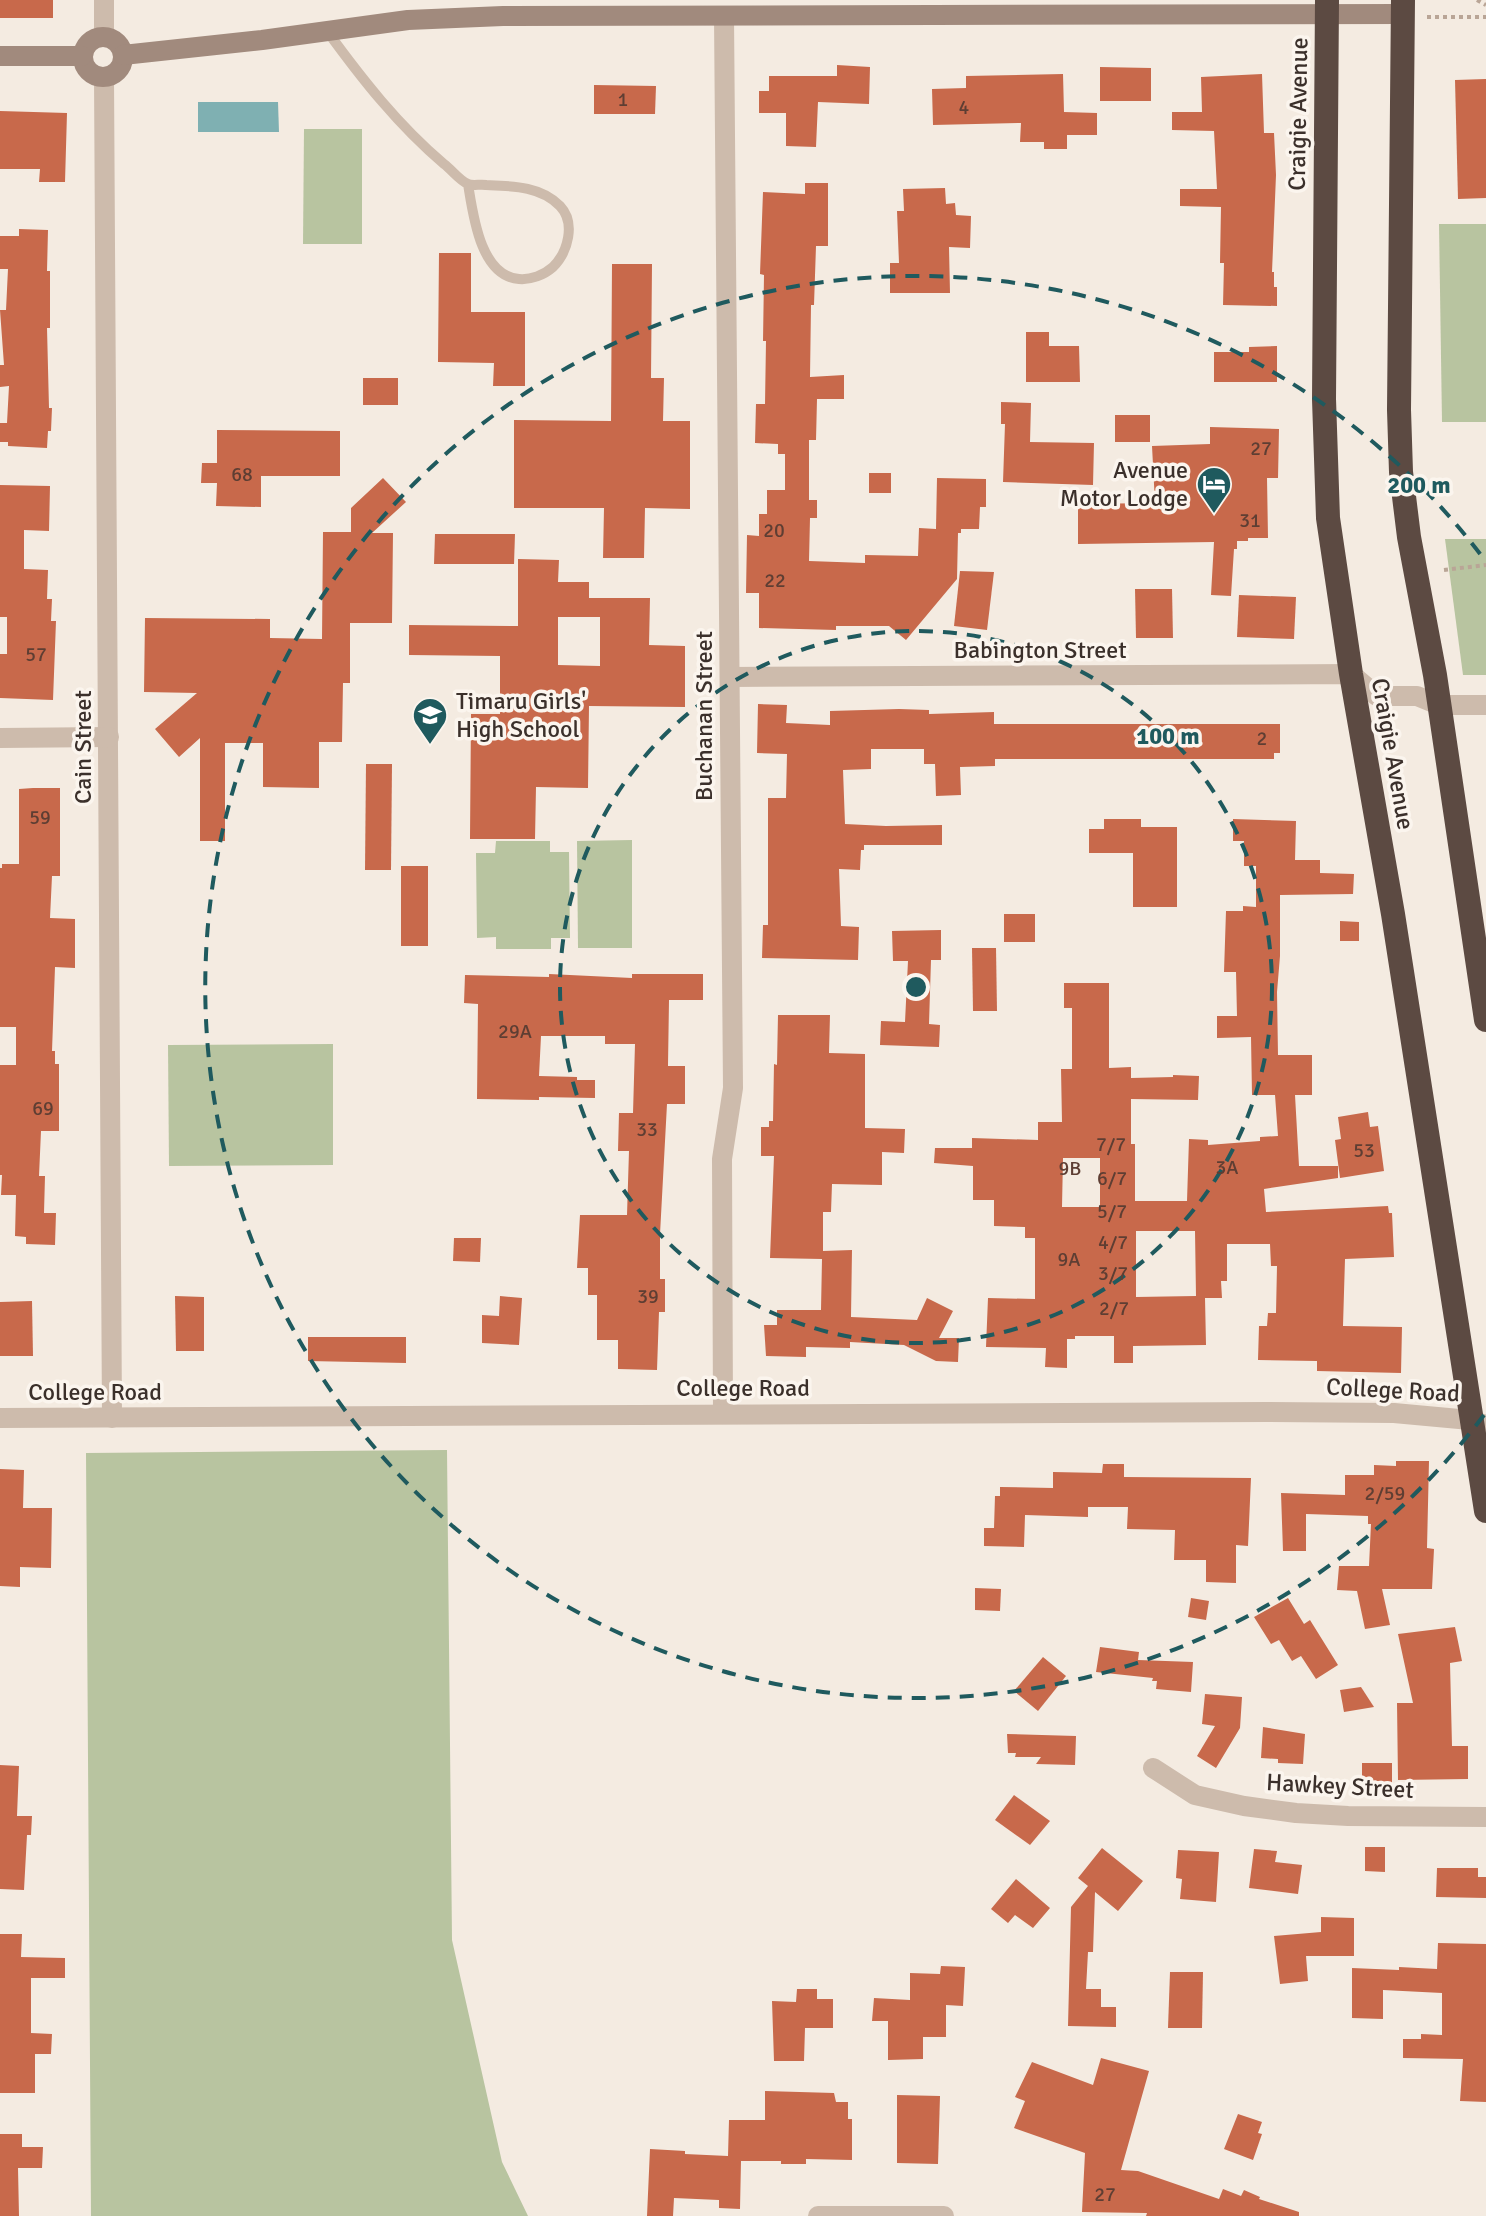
<svg xmlns="http://www.w3.org/2000/svg" width="1486" height="2216" font-family="Signika,sans-serif">
  <style>
    .green { fill: #b8c4a0 }
    .water { fill: #7fb0b2 }
    .building { fill: #c8694b; fill-rule: evenodd }
    .lines { fill: none; stroke-linecap: round; stroke-linejoin: round }
    .path { stroke: #b9a596; stroke-width: 4; stroke-dasharray: 4 4; stroke-linecap: butt }
    .lane { stroke: #cdbbac; stroke-width: 10 }
    .street { stroke: #cdbbac; stroke-width: 20 }
    .secondary { stroke: #a18a7d; stroke-width: 20 }
    .highway { stroke: #5c4a42; stroke-width: 24 }
    .ring { fill: none; stroke: #1f5a5e; stroke-width: 4; stroke-dasharray: 14 10 }
    .labels { text-anchor: middle; dominant-baseline: central; stroke-width: 7; stroke-linejoin: round; paint-order: stroke }
    .number-label { font-size: 20px; fill: #5e3e33 }
    .street-label { font-size: 24px; fill: #3b302b; stroke: #fbf5ee }
    .poi-label { font-size: 24px; fill: #3b302b; stroke: #fbf5ee; text-anchor: end }
    .centre { fill: #1f5a5e; stroke: #fbf5ee; stroke-width: 4 }
    .ring-label { font-size: 24px; text-anchor: middle; font-weight: bold; fill: #1f5a5e; stroke: #fbf5ee; stroke-width: 7; stroke-linejoin: round; paint-order: stroke }
  </style>
  <rect width="100%" height="100%" fill="#f4ebe1"/>
  <g class="green">
    <path d="M304,129H362V244H303Z"/>
    <path d="M1439,224H1486V422H1442Z"/>
    <path d="M1445,539H1486V675H1463Z"/>
    <path d="M632,840V948H578L577,841Z"/>
    <path d="M496,841H550V852H569L570,938H551V949H496V937L477,938L476,853H495Z"/>
    <path d="M333,1044V1165L169,1166L168,1045Z"/>
    <path d="M447,1450L452,1940L502,2162L528,2216H91L86,1453Z"/>
  </g>
  <path class="water" d="M198,102H278L279,132H198Z"/>
  <g class="building">
    <rect x="0" y="0" width="53" height="18"/>
    <path d="M837,65L870,67L869,104L818,102L816,147L786,146V113H759V91H769V76H837Z"/>
    <path d="M1100,67L1151,68V101H1100Z"/>
    <path d="M1063,74L1064,112L1097,113V135H1067V149H1044V142H1020L1021,123L933,125L932,89L966,88V76Z"/>
    <path d="M1262,74L1264,133H1274L1276,175L1272,272H1274V287H1277V306L1223,305L1224,263H1220L1221,207L1180,206V189H1217L1214,131L1172,130V112H1202L1201,77Z"/>
    <path d="M1486,79V198L1458,199L1455,80Z"/>
    <path d="M594,85L656,86L655,114H594Z"/>
    <path d="M0,111L67,113L65,182H39L40,169H0Z"/>
    <path d="M805,183H828V246H816L814,305H811L810,377L844,375V399H817L816,440H809V500H817V518H810L809,561L865,563V555L918,556L919,528L936,529L937,478L986,479V507H980L979,529H961V533H958L957,579L906,640L889,626H836V630L759,628V593H746L747,535L759,536V514H767V490H785V454H778V444L755,443L756,404H765L766,341H763L764,275L760,274L763,192L805,194Z"/>
    <path d="M945,188L946,204L955,203L956,215L971,216L970,248L949,247L950,293H890V263H899L897,211H904L903,189Z"/>
    <path d="M19,229L48,230L47,271H50V328H47L49,408H52L51,431H48L47,448L8,446V442H0V423H7L9,386L0,387V365H4L0,310H6L8,269H0V236H19Z"/>
    <path d="M439,253H471V312H525V386H493L494,363L438,362Z"/>
    <path d="M612,264H652L651,378H664L663,421H690V509L645,508L644,558H603L604,508H514V420L611,421Z"/>
    <path d="M1026,332H1049V346H1079L1080,382H1026Z"/>
    <path d="M1277,346V382H1214V352H1249V347Z"/>
    <rect x="363" y="378" width="35" height="27"/>
    <path d="M1001,402L1031,403L1030,442L1094,443L1093,485L1003,482L1005,424H1001Z"/>
    <rect x="1115" y="415" width="35" height="27"/>
    <path d="M1210,427L1279,429L1278,478H1267L1268,538H1248V541H1237V549H1234L1231,596L1211,595L1214,542L1078,544V504L1155,503L1152,446L1210,444Z"/>
    <path d="M217,430L340,431V476H261V507L216,506L217,483H201L202,463H217Z"/>
    <rect x="869" y="473" width="22" height="20"/>
    <path d="M383,478L406,502L372,533H393L392,623H350V683H343L342,742H319V788L263,787V743H225V841H200V738L179,757L155,729L197,693L144,692L145,618L270,619V638L322,639L323,532H351V508Z"/>
    <path d="M0,485L50,486L49,531L24,530V569L48,570L47,599H52L51,621H56L53,700L0,698V654H7V617H0Z"/>
    <path d="M435,534H515L514,564H434Z"/>
    <path d="M518,559L559,560L558,582H589V598H650L649,645L685,646V707L589,706L588,788L536,787L535,839H470L471,714H500V656L409,655V625L518,626ZM558,617H600V666L558,665Z"/>
    <path d="M960,571L994,572L987,630L954,626Z"/>
    <path d="M1135,589H1172L1173,638H1136Z"/>
    <path d="M1239,595L1296,597L1294,639L1237,637Z"/>
    <path d="M758,704L787,705L786,723L830,725V711L899,709L929,710V714L994,712V724H1280V753H1274V759H995V766L960,767L961,795L936,796L935,764H924V749H871V769L843,770L845,824L886,826L942,825V845H864V850H861L860,870L839,869L841,926L859,927L858,960L762,958L763,925H768V798H786L787,754L757,753Z"/>
    <path d="M366,764H392L391,870H365Z"/>
    <path d="M33,788H60V876H52L50,918L75,919V968L55,967L52,1051H55V1064H59V1131H41L39,1176H45L44,1213H56L55,1245L26,1244V1237L15,1236L16,1195H1L2,1175H0V1065H16V1027H0V868H2V864H19V789Z"/>
    <path d="M1104,819H1141V827H1177V907H1133V853H1089V829H1104Z"/>
    <path d="M1233,819L1296,821L1295,860H1320V873L1354,874L1353,894L1280,895V956L1277,992L1278,1055H1312V1095H1295L1299,1166H1338V1178L1264,1189L1266,1212L1388,1206L1389,1213H1392L1394,1257L1345,1259L1343,1326L1402,1327L1401,1373L1317,1371V1361L1258,1360L1259,1326H1267L1268,1313H1276L1277,1266H1271L1270,1244H1227V1281H1221L1222,1298H1205L1206,1345L1133,1346V1363H1114V1336H1075V1339H1067V1368L1045,1367L1046,1348L986,1347L988,1298L1035,1299V1238H1025V1227L994,1226V1200H973V1166L934,1163L935,1148H972V1138L1038,1140V1122H1062L1061,1069H1072V1008H1064V983H1109V1068L1131,1067V1078L1173,1077V1075L1199,1076L1198,1100L1131,1099V1144H1135V1201H1187L1189,1139L1208,1140V1145L1260,1141V1137L1278,1136L1275,1095H1252L1251,1037L1217,1038V1016H1237L1236,972H1224L1226,911H1243V906L1256,907V866H1244V841H1233ZM1063,1158H1100V1207H1062ZM1136,1231H1195L1196,1296L1136,1297Z"/>
    <rect x="401" y="866" width="27" height="80"/>
    <rect x="1004" y="914" width="31" height="28"/>
    <path d="M1340,921L1359,922V941H1340Z"/>
    <path d="M941,930V960H931L929,1024L940,1025L939,1047L880,1045L881,1021L905,1022L908,961H893L892,931Z"/>
    <path d="M972,948H996L997,1011H973Z"/>
    <path d="M549,974L632,978V974H703V1000H669L668,1066H685V1104H667L660,1234V1279H665V1312H659L657,1370L618,1369V1340H597V1295H588V1268H577L580,1215H627L629,1151H618L619,1113H633L635,1044H605V1036H541L539,1076L577,1077V1080H595V1098L539,1097V1100L477,1099L478,1004L464,1003L465,975L549,977Z"/>
    <path d="M778,1015H830L829,1053L865,1054V1128L905,1129L904,1153L882,1152V1185L832,1184L831,1212H823V1251L852,1250L851,1317L917,1320L927,1298L953,1311L939,1338H959L958,1362L936,1361L904,1345L850,1342V1348L806,1347V1357L766,1356L764,1325H777V1310H821L822,1259L770,1258L774,1156H761V1127H769V1121H773L774,1064L777,1065Z"/>
    <path d="M1368,1112L1370,1127L1378,1126L1384,1171L1340,1178L1335,1140L1341,1139L1338,1117Z"/>
    <path d="M454,1238H481L480,1262L453,1261Z"/>
    <path d="M175,1296L204,1297V1351H176Z"/>
    <path d="M500,1296L522,1298L519,1345L482,1343V1315L499,1316Z"/>
    <path d="M32,1301L33,1356H0V1302Z"/>
    <path d="M308,1337H406V1363L308,1361Z"/>
    <path d="M1396,1461H1429L1427,1548L1434,1549L1432,1589H1382L1390,1625L1365,1629L1357,1591L1337,1590L1339,1566H1369L1371,1524H1368V1516L1306,1514V1551H1283L1281,1493L1345,1495V1475H1374V1465L1396,1466Z"/>
    <path d="M1103,1464H1124V1477L1251,1478L1248,1546L1236,1545V1583L1206,1582V1560H1174L1175,1530L1127,1529L1128,1507H1088V1517L1025,1515L1024,1547L984,1546V1528H994L995,1496H1000V1487L1053,1488V1472L1102,1473Z"/>
    <path d="M0,1469L24,1470L23,1508H52L51,1568L20,1567V1587L0,1586Z"/>
    <path d="M975,1588L1001,1589L1000,1611L975,1610Z"/>
    <path d="M1191,1598L1209,1601L1206,1620L1188,1617Z"/>
    <path d="M1288,1598L1304,1624L1310,1620L1338,1665L1316,1679L1301,1656L1292,1661L1279,1640L1271,1644L1254,1617Z"/>
    <path d="M1455,1627L1462,1661L1450,1663L1452,1746H1468V1779L1398,1780L1397,1703H1413L1398,1634Z"/>
    <path d="M1100,1647L1139,1652L1138,1660L1193,1662L1191,1692L1156,1689L1157,1681H1152L1153,1678L1096,1672Z"/>
    <path d="M1043,1657L1066,1676L1038,1711L1014,1691Z"/>
    <path d="M1361,1687L1374,1707L1344,1712L1340,1690Z"/>
    <path d="M1205,1694L1242,1697L1240,1728L1216,1768L1197,1756L1215,1726L1202,1724Z"/>
    <path d="M1263,1727L1305,1734L1303,1764L1278,1763V1759L1261,1758Z"/>
    <path d="M1007,1734L1076,1736L1075,1765L1036,1764L1041,1757H1015L1016,1753H1008Z"/>
    <rect x="1362" y="1763" width="30" height="20"/>
    <path d="M0,1765L19,1766L17,1816H32L31,1835H27L24,1890L0,1889Z"/>
    <path d="M1014,1795L1050,1821L1030,1845L995,1820Z"/>
    <path d="M1365,1847H1385V1872L1365,1871Z"/>
    <path d="M1102,1848L1143,1881L1118,1911L1095,1892L1093,1952H1088L1086,1989H1101V2007H1116V2027L1068,2026L1071,1907L1088,1886L1078,1878Z"/>
    <path d="M1254,1849L1277,1851L1275,1862L1302,1865L1298,1894L1249,1888Z"/>
    <path d="M1178,1850L1219,1852L1216,1902L1180,1899L1182,1879L1176,1878Z"/>
    <path d="M1437,1868H1478V1877H1486V1898L1436,1897Z"/>
    <path d="M1016,1879L1050,1908L1033,1928L1015,1915L1008,1923L991,1909Z"/>
    <path d="M1321,1917L1354,1918V1956H1306L1308,1981L1280,1984L1274,1936L1321,1932Z"/>
    <path d="M0,1934H22L21,1957L65,1958V1978H31V2033L52,2034L51,2054H35V2093H0Z"/>
    <path d="M1438,1943L1486,1944V2102L1460,2101L1463,2059L1403,2058V2039H1421V2034L1442,2035V1993L1383,1990V2019L1352,2018V1968L1399,1970V1967L1437,1969Z"/>
    <path d="M941,1966L965,1967L963,2006L946,2005V2037H923V2059L888,2060V2021H872L874,1998L910,2000V1973L940,1974Z"/>
    <path d="M1170,1972H1203L1202,2028H1168Z"/>
    <path d="M797,1989H817V1999H833V2028H805L804,2061H774L772,2001L796,2002Z"/>
    <path d="M1101,2058L1149,2071L1121,2170L1138,2171L1219,2199L1223,2189L1241,2196L1244,2190L1260,2197L1259,2199L1299,2212V2216H1146L1147,2213L1082,2212L1085,2153L1014,2128L1025,2101L1015,2097L1032,2062L1093,2085Z"/>
    <path d="M765,2091L834,2093L836,2102H848V2119H852V2160L806,2159V2164H781V2161H741L740,2209L719,2208V2200L674,2198L673,2216H647L650,2149L685,2151V2154L728,2156L729,2120H765Z"/>
    <path d="M897,2095L940,2096L938,2164L897,2163Z"/>
    <path d="M1238,2114L1262,2122L1258,2133L1262,2134L1253,2160L1224,2149Z"/>
    <path d="M0,2134H22V2147H43L42,2168H18L19,2216H0Z"/>
  </g>
  <g class="lines">
    <g class="path">
      <path d="M1477,0L1486,5"/>
      <path d="M1427,17H1486"/>
      <path d="M1444,570L1486,565"/>
    </g>
    <path class="lane" d="M327,31C362,79 398,125 444,164C451,169 460,181 468,184C472,186 481,184 486,185C512,186 541,186 560,206C576,223 568,252 553,267C544,275 531,280 519,279C480,276 473,214 468,184"/>
    <g class="street">
      <path d="M104,0V36"/>
      <path d="M104,77L112,1418"/>
      <path d="M730,677L1351,674L1377,696H1417L1439,705H1486"/>
      <path d="M0,738L109,737"/>
      <path d="M723,1414L722,1159L733,1088L724,16"/>
      <path d="M0,1418L1265,1412L1394,1413L1470,1420L1486,1425"/>
      <path d="M1153,1768L1195,1795L1244,1806L1296,1813L1348,1816L1486,1817"/>
      <path d="M818,2216H944"/>
    </g>
    <g class="secondary">
      <circle cx="103" cy="57" r="20"/>
      <path d="M123,55L262,40L408,20L503,16L1403,14"/>
      <path d="M0,56H82"/>
    </g>
    <g class="highway">
      <path d="M1327,0L1324,399L1328,518L1351,674L1393,914L1486,1511"/>
      <path d="M1403,0L1399,410L1401,472L1409,537L1435,675L1486,1020"/>
    </g>
  </g>
  <g class="ring">
    <circle cx="916" cy="987" r="356"/>
    <path d="M1484 1415A711 711 0 1 1 1484 559"/>
  </g>
  <defs>
    <g id="hotel-pin" transform="scale(1.8)"><path d="M0 17L-7.5 6A9.5 9.5 0 1 1 7.5 6Z" fill="#1f5a5e" stroke="#fbf5ee"/><path d="M-6-4.5h1.5V1H6V5H4.5V3h-9V5H-6ZM-4 0a1.8 1.8 0 1 1 3.6 0ZM.5 0V-2.5h3Q6-2.5 6 0Z" fill="#fff"/></g>
    <g id="school-pin" transform="scale(1.8)"><path d="M0 17L-7.5 6A9.5 9.5 0 1 1 7.5 6Z" fill="#1f5a5e" stroke="#fbf5ee"/><path d="M0-5L7-2L0 1L-7-2ZM-4 1L0 2.5L4 1V4Q0 6-4 4Z" fill="#fff"/></g>
  </defs>
  <g fill-rule="evenodd">
    <use href="#hotel-pin" x="1214" y="484"/>
    <use href="#school-pin" x="430" y="715"/>
  </g>
  <g class="labels">
    <g class="number-label">
      <text x="623" y="99">1</text>
      <text x="964" y="107">4</text>
      <text x="1261" y="448">27</text>
      <text x="242" y="474">68</text>
      <text x="1250" y="520">31</text>
      <text x="774" y="530">20</text>
      <text x="775" y="580">22</text>
      <text x="36" y="654">57</text>
      <text x="1262" y="738">2</text>
      <text x="40" y="817">59</text>
      <text x="515" y="1031">29A</text>
      <text x="43" y="1108">69</text>
      <text x="647" y="1129">33</text>
      <text x="1111" y="1144">7/7</text>
      <text x="1364" y="1150">53</text>
      <text x="1227" y="1167">3A</text>
      <text x="1070" y="1168">9B</text>
      <text x="1112" y="1178">6/7</text>
      <text x="1112" y="1211">5/7</text>
      <text x="1113" y="1242">4/7</text>
      <text x="1069" y="1259">9A</text>
      <text x="1113" y="1273">3/7</text>
      <text x="648" y="1296">39</text>
      <text x="1114" y="1308">2/7</text>
      <text x="1385" y="1493">2/59</text>
      <text x="1105" y="2194">27</text>
    </g>
    <g class="street-label">
      <text transform="translate(1298 114) rotate(-89)">Craigie Avenue</text>
      <text x="1040" y="650">Babington Street</text>
      <text transform="translate(704 716) rotate(-90)">Buchanan Street</text>
      <text transform="translate(83 747) rotate(-90)">Cain Street</text>
      <text transform="translate(1393 754) rotate(80)">Craigie Avenue</text>
      <text x="743" y="1388">College Road</text>
      <text transform="translate(1393 1390) rotate(3)">College Road</text>
      <text x="95" y="1392">College Road</text>
      <text transform="translate(1340 1786) rotate(3)">Hawkey Street</text>
    </g>
    <g class="poi-label">
      <text x="1188" y="470">Avenue<tspan x="1188" dy="28">Motor Lodge</tspan></text>
      <text x="456" y="701" text-anchor="start">Timaru Girls'<tspan x="456" dy="28">High School</tspan></text>
    </g>
  </g>
  <circle cx="916" cy="987" r="12" class="centre"/>
  <g class="ring-label">
    <text x="1419" y="493">200 m</text>
    <text x="1168" y="744">100 m</text>
  </g>
</svg>
